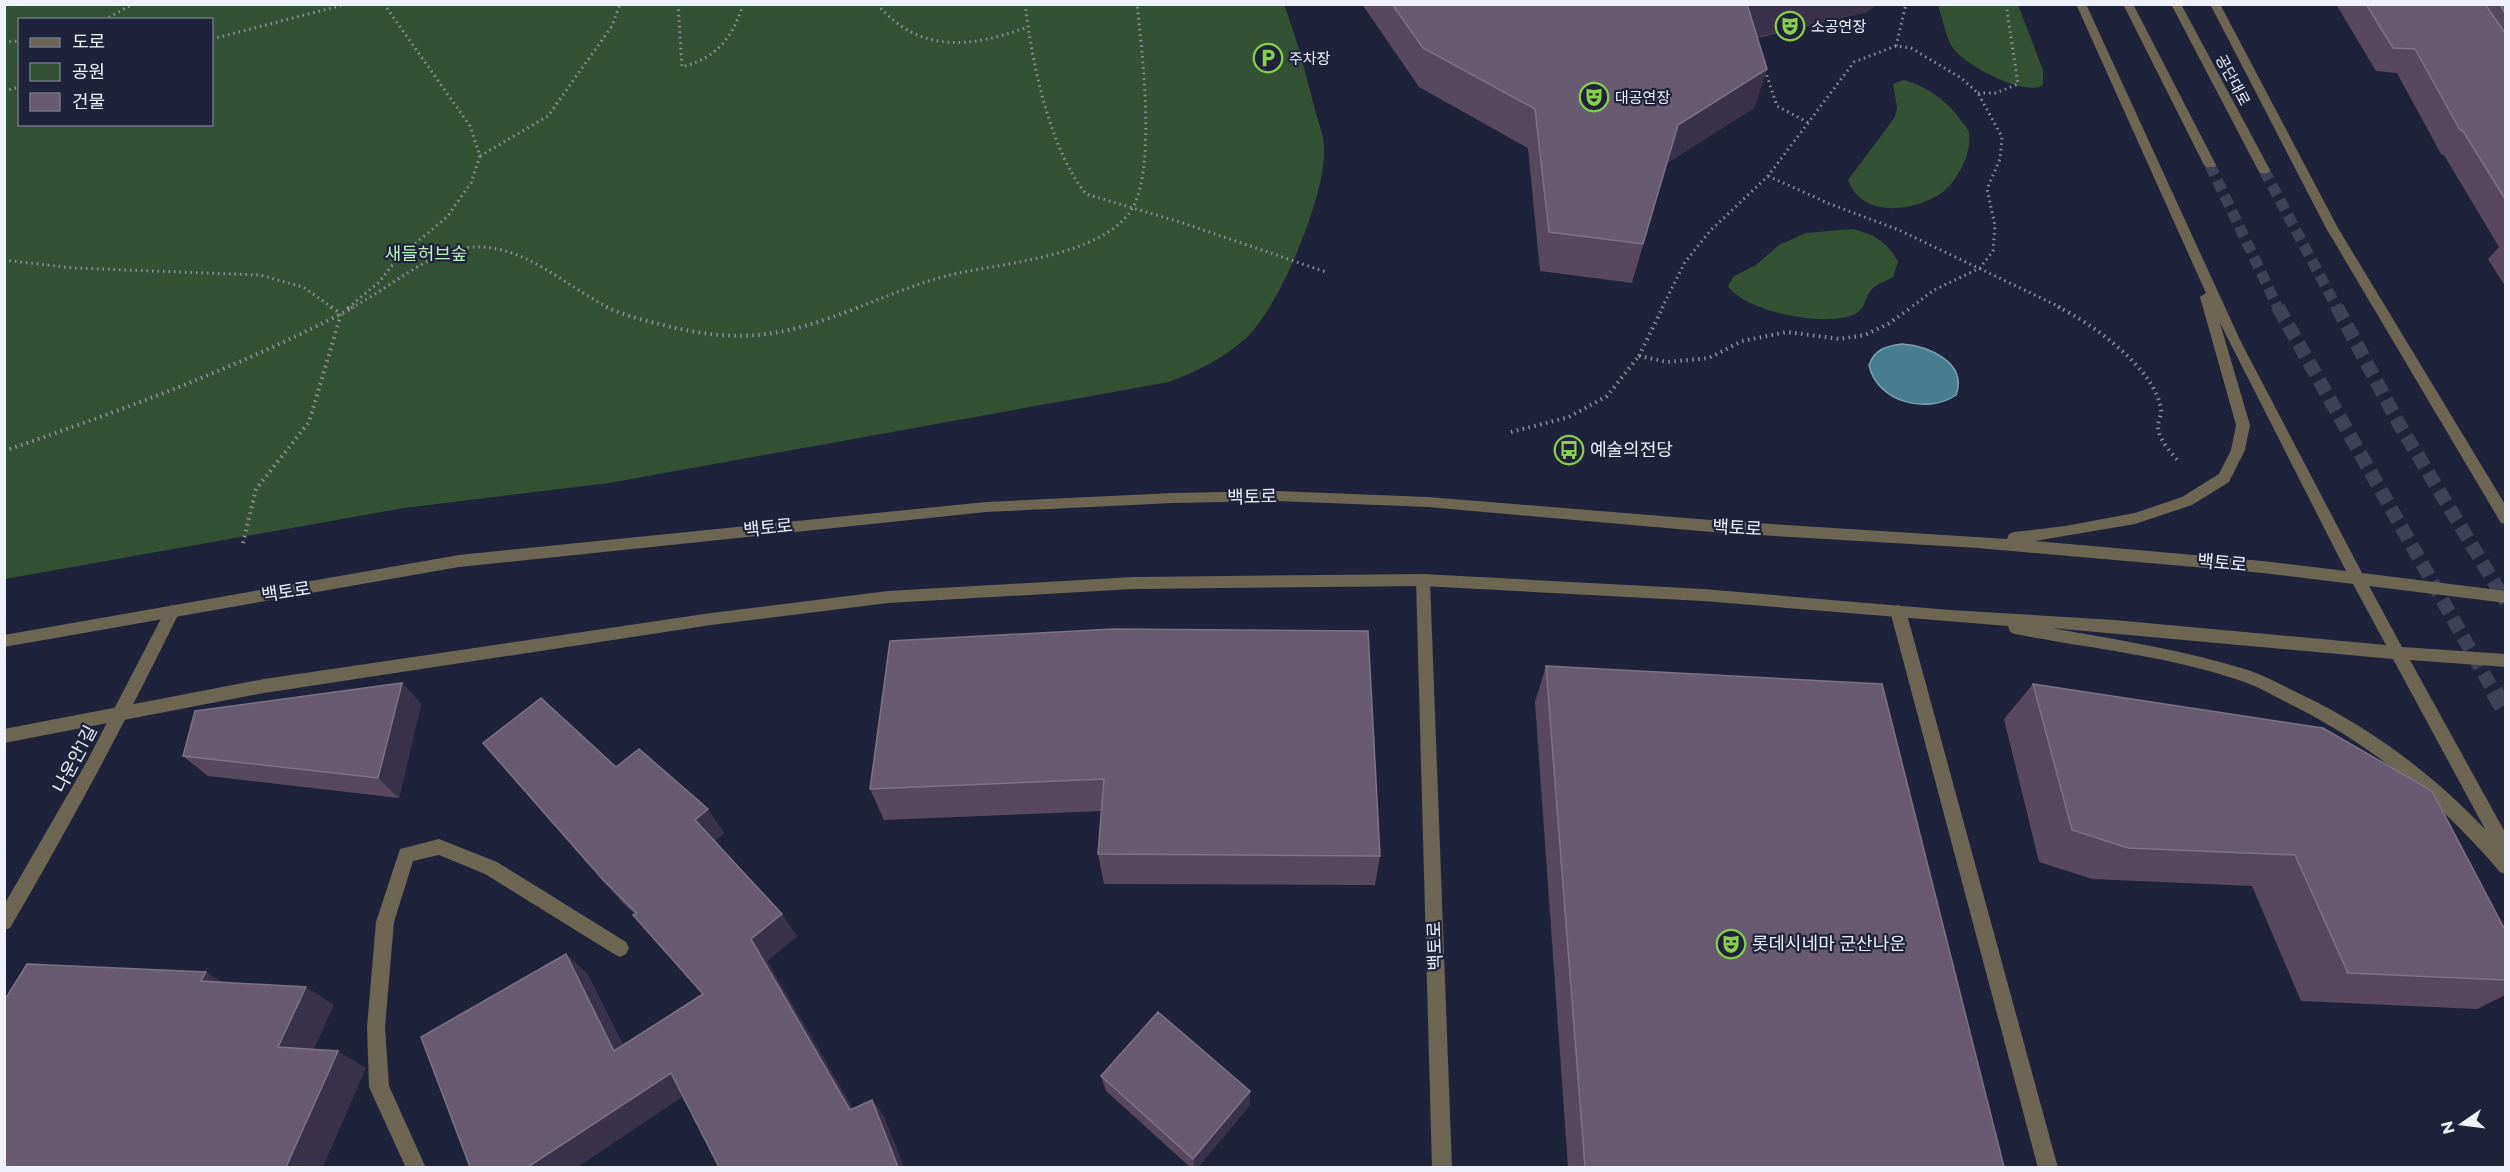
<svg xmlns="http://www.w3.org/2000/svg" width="2510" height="1172" font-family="Montserrat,'Noto Sans KR',sans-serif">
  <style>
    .green { fill: #335133; fill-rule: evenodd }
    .water { fill: #487d90; stroke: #7aa0b0; stroke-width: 1.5 }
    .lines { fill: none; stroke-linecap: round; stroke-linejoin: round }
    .tertiary-tunnel-far2 { stroke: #3d4258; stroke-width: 11; stroke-dasharray: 11 6; stroke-linecap: butt }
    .tertiary-tunnel-far1 { stroke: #3d4258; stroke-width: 14; stroke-dasharray: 14 7; stroke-linecap: butt }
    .tertiary-tunnel { stroke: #3d4258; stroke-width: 18; stroke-dasharray: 18 9; stroke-linecap: butt }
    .path-far1 { stroke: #8b8fa0; stroke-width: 3; stroke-dasharray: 1.5 4; stroke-linecap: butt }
    .path { stroke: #8b8fa0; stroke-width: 4; stroke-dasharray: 1.5 4.5; stroke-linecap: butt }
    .minor { fill: #6c6653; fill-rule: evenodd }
    .tertiary { fill: #6c6653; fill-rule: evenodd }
    .wall { fill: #574860 }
    .shaded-wall { fill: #3a314a }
    .building { fill: #685a71; stroke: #7d7286; stroke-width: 1.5 }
    .labels { text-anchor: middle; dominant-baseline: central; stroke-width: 4.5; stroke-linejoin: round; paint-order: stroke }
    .far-poi-label { font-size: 15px; fill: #eff2fc; stroke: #1e233b; text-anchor: start }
    .far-street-label { font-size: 15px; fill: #eff2fc; stroke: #1e233b }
    .park-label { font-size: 18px; fill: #b9f0b8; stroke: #1e233b }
    .poi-label { font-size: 18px; fill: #eff2fc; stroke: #1e233b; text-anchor: start }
    .street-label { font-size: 18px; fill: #eff2fc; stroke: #1e233b }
  </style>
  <rect width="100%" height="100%" fill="#1e233b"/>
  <g class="green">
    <path d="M5,4L1284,5C1297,38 1306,75 1315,110C1318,121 1323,133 1324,145C1328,191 1279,310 1244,340C1222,359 1196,372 1169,382L609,483L404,508L5,579ZM20,20H212V124H20Z"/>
    <path d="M1938,5H2018L2043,70V85C2025,98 1960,63 1951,45C1945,33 1942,17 1938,5Z"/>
    <path d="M1904,80C1925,86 1943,98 1957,115C1960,120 1965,125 1968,130C1975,148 1957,182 1943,192C1915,212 1862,219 1848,180L1895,117L1897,107L1893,84Z"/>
    <path d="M1852,229C1874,234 1888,242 1898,262L1893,277C1887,281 1878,283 1873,288C1864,296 1867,308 1855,314C1827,328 1745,312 1728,286L1734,276L1756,265L1779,245L1806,233Z"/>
  </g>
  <path class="water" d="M1902,344C1928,346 1968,362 1956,395C1927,415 1877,402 1869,365C1875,349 1886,346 1902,344Z"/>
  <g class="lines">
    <g class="tertiary-tunnel-far2">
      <path d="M2210,165L2278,308"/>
      <path d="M2264,170L2337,308"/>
    </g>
    <g class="tertiary-tunnel-far1">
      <path d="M2278,307L2494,692"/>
      <path d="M2337,307L2399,424L2506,602"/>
    </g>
    <path class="tertiary-tunnel" d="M2494,691L2506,713"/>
    <g class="path-far1">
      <path d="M678,4L682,67C716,58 733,38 743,4"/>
      <path d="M877,4C920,54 970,48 1028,27"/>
      <path d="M1025,4C1032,62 1049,148 1086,194L1183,223L1326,272"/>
      <path d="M1330,4L1332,6"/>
      <path d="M104,20L133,4"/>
      <path d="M212,39L347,4"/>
      <path d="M4,42L20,41"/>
      <path d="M1896,46L1906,4"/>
      <path d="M1765,70L1777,106L1809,123"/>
      <path d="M4,91L20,87"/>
      <path d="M1978,93H1996L2018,84L2006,4"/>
      <path d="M480,156L548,116L612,26L620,4"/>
      <path d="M1768,176L1830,204L1899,230L2062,308"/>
      <path d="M4,260L73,268L260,275L303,287L333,308"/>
      <path d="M348,308L379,282L398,258L447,217L471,183L480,156L470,126L384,4"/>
      <path d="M351,308C380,293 405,272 434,258C504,224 550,277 609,308"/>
      <path d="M856,308C886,297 915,284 946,276C996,263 1105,258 1133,207C1156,165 1142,52 1137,4"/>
      <path d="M1662,308L1685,262L1710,231L1768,176L1854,62L1896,46L1911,48L1961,78L1978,93L2002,137L2000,159L1987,189L1995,226L1993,251L1980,268L1934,290L1910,308"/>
    </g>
    <g class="path">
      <path d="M331,307L340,313"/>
      <path d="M606,307C625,316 647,321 667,326C746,345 786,335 860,307"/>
      <path d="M2058,307C2092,323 2155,369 2161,409C2162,414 2158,421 2158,427C2159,441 2171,452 2179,462"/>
      <path d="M347,309L350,307"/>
      <path d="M1639,356L1667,362L1709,358L1742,341L1787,332L1840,339L1865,335L1888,324L1912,307"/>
      <path d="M1639,356L1663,307"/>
      <path d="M1511,432L1569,417L1607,396L1639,356"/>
      <path d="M4,451C123,410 243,366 354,307"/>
      <path d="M243,543L256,489L309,422L341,314"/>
    </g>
    <g class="minor">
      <path d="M1423,574L1428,576L1430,580L1452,1168H1432L1416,580L1418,576Z"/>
      <path d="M172,605L177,607L180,611C127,719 71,824 10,928L4,930V905L86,763L167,607Z"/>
      <path d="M1898,605L1903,607L1906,611L2058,1168H2038L1890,611L1893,607Z"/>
      <path d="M439,839L497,862L626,942L629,948L626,954L620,957L614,954L485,874L439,855L413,861L394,922L385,1027L389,1086L426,1168H406L369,1087L367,1027L376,922L400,849Z"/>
    </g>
    <g class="tertiary">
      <path d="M2076,4H2086L2241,342L2362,573L2506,591V603L2369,586L2402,647L2506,654V667L2410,660L2506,834V874L2500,872C2439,801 2372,744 2288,703C2274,696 2261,688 2247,683C2173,656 2092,649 2015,634L2010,632L2008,626L1703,601L1423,586L1133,589L888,603L711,625L264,693L4,743V729L264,679L711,613L888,591L1133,577L1423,574L1703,589L1950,610L2114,620L2386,645L2353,584L2263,573L1978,548L1723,533L1428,507L1277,501L1173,503L986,512L459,567L4,647V635L459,555L986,502L1173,493L1277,491L1428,497L1723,521L2007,539L2009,534L2014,532L2065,526L2135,513L2182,497L2219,474L2231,450L2236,425L2200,297L2206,293ZM2220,323L2346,571L2263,561L2035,541L2135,524L2192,505L2229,482L2245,450L2250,425ZM2052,628L2393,659L2485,829C2430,772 2370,727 2298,693C2282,685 2265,676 2248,670C2184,650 2118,640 2052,628Z"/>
      <path d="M2123,4H2133L2216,165L2214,167H2206L2204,165Z"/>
      <path d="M2171,4H2181L2270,170L2268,173H2260L2258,170Z"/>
      <path d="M2210,4H2220L2338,228L2506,506V524L2501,523L2326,228Z"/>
    </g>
  </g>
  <g class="wall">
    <path d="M1362,4H1877L1867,12L1757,38L1767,69L1754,108L1667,163L1632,283L1540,271L1528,148L1419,87Z"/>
    <path d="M2336,4H2505V286L2488,259L2499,247L2444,155L2441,154L2397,73L2376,71Z"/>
    <path d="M890,641L1380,856L1375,885L1104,884L1098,854L1101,811L884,820L870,789Z"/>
    <path d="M1546,666L2004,1167H1568L1535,702Z"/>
    <path d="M402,683L421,704L399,798L208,776L183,756Z"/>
    <path d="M2033,684L2505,930V995L2477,1009L2301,1001L2252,886L2092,879L2039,862L2004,719Z"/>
    <path d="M616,767L724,833L715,841L797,936L767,961L853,1109L872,1100L885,1118L683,1096L577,1167L566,954L588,975L623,1045L703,994L635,914L624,904L604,881Z"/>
    <path d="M1101,1076L1250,1091V1105L1198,1167H1190L1106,1091Z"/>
  </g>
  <g class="shaded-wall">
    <path d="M1747,4H1877L1867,12L1735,42Z"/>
    <path d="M1767,69L1754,108L1667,163L1632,283L1678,125Z"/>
    <path d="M402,683L421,704L399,798L378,778Z"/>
    <path d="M708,809L724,833L712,844L695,820Z"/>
    <path d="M782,914L797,936L767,961L864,1128L850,1110L751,939Z"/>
    <path d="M566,954L588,975L635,1070L614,1051Z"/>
    <path d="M206,972L236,991L201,981Z"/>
    <path d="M306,987L334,1005L307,1064L278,1047Z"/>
    <path d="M338,1051L366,1068L323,1167H286Z"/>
    <path d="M671,1073L691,1091L577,1167H528Z"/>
    <path d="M1250,1091V1105L1198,1167H1194L1193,1159Z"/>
    <path d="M872,1100L885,1118L904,1167H898Z"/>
  </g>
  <g class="building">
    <path d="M1392,4H1747L1767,69L1678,125L1643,244L1549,232L1535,109L1423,48Z"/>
    <path d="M2366,4H2485L2505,33V199L2463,131L2460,130L2415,49L2393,48Z"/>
    <path d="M2500,4H2505V13Z"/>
    <path d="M1113,629L1368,631L1380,856L1098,854L1104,779L870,789L890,641Z"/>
    <path d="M1546,666L1882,684L2004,1167H1585Z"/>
    <path d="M402,683L378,778L183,756L195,711Z"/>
    <path d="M2033,684L2323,728L2432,791L2505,930V980L2348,973L2295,855L2128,848L2072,830Z"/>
    <path d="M541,698L616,767L639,749L708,809L695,820L782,914L751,939L850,1110L872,1100L898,1167H719L671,1073L528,1167H470L421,1037L566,954L614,1051L703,994L633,915L637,913L604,881L483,743Z"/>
    <path d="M27,964L206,972L201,981L306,987L278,1047L338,1051L286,1167H4V1001Z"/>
    <path d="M1158,1012L1250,1091L1193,1159L1101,1076Z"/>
  </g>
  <defs>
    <g id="theatre-ring" transform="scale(1.5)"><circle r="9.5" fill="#1e233b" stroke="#88cf4a" stroke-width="1.5"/><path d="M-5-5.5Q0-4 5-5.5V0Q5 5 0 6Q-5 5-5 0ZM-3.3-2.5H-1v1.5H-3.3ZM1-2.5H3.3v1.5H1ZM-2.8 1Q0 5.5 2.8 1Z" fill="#88cf4a"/></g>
    <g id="parking-ring" transform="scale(1.5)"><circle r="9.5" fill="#1e233b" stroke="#88cf4a" stroke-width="1.5"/><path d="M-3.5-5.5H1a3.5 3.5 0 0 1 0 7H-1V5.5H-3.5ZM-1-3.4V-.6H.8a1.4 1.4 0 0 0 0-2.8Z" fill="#88cf4a"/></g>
    <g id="bus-ring" transform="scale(1.5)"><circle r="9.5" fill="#1e233b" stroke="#88cf4a" stroke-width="1.5"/><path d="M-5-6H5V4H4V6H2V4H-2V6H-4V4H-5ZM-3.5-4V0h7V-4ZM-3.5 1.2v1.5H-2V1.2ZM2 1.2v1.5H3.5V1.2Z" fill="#88cf4a"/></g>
  </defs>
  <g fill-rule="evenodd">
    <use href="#theatre-ring" x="1790" y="26"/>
    <use href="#parking-ring" x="1268" y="58"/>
    <use href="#theatre-ring" x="1594" y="97"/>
    <use href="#bus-ring" x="1569" y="450"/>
    <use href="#theatre-ring" x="1731" y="944"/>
  </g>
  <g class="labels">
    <g class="far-poi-label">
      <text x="1811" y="26">소공연장</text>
      <text x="1289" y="58">주차장</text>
      <text x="1615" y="97">대공연장</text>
    </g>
    <g class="far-street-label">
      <text transform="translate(2233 80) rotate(62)">공단대로</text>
    </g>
    <g class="park-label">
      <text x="426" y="254">새들허브숲</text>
    </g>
    <g class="poi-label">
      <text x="1590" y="450">예술의전당</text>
      <text x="1752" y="944">롯데시네마 군산나운</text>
    </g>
    <g class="street-label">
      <text transform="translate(1252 497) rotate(-1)">백토로</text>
      <text transform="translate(768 528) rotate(-6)">백토로</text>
      <text transform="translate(1737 528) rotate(3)">백토로</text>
      <text transform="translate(2222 563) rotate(5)">백토로</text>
      <text transform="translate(286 592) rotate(-9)">백토로</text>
      <text transform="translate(75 759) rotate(-62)">나운안1길</text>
      <text transform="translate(1435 946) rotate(-92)">백토로</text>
    </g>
  </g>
  <rect width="2510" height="1172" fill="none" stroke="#eff2fc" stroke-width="12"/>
  <rect x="18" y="18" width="195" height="108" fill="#1e233b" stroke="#727688" stroke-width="1.5"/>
  <rect x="30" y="38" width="30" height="9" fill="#6c6653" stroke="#727688" stroke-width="1.5"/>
  <text x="72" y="48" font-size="18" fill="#eff2fc">도로</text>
  <rect x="30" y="63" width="30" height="18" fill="#335133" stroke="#727688" stroke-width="1.5"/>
  <text x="72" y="78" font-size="18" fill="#eff2fc">공원</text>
  <rect x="30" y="93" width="30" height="18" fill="#685a71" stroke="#727688" stroke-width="1.5"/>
  <text x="72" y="108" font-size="18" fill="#eff2fc">건물</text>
  <g transform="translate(2462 1124) rotate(256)" stroke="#1e233b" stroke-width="4.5" paint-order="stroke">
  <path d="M0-4.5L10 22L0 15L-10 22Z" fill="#eff2fc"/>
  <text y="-9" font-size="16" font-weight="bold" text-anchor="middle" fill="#eff2fc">N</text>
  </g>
</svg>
